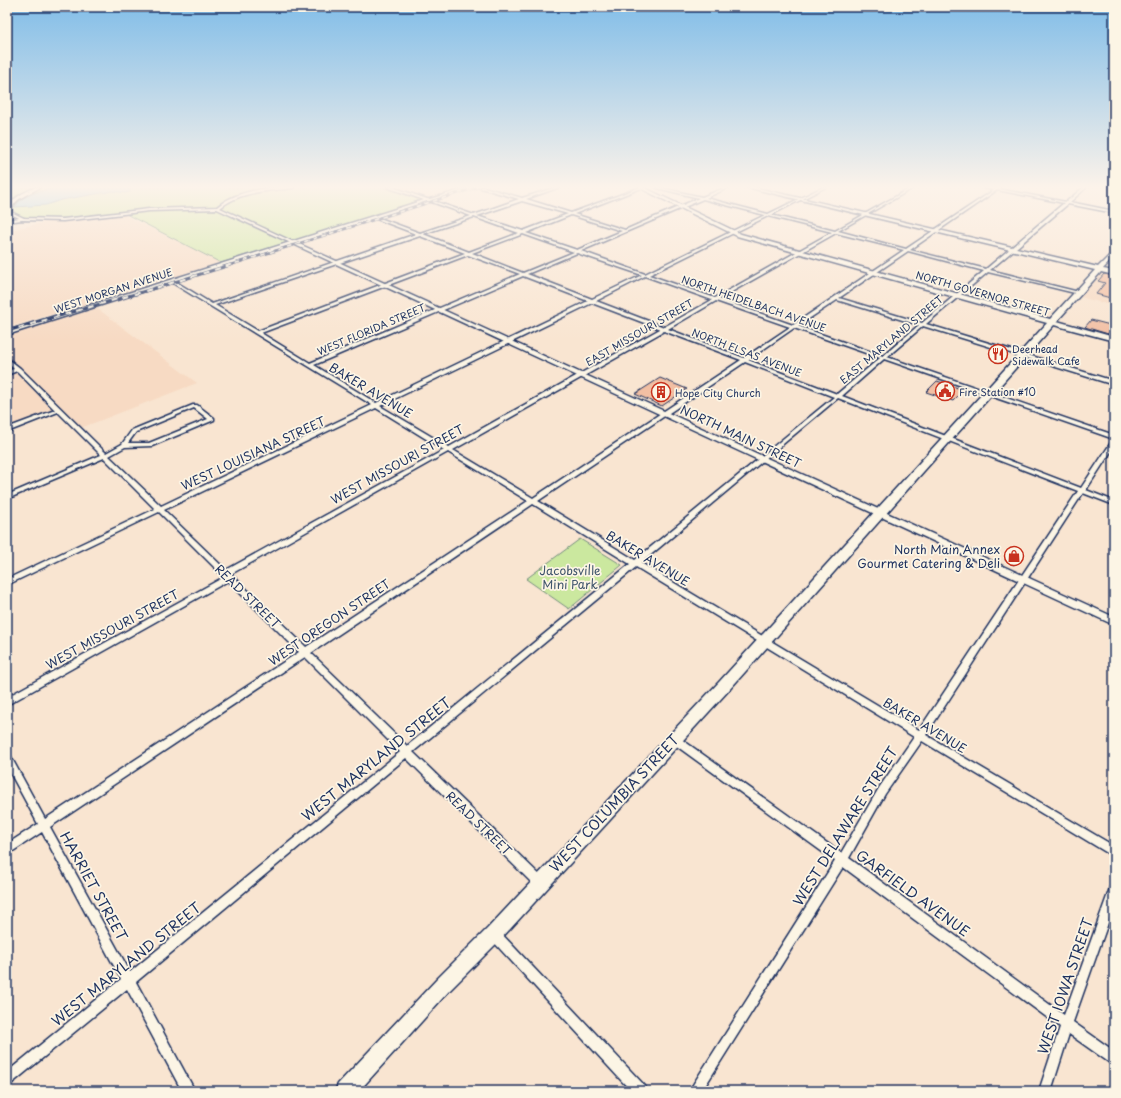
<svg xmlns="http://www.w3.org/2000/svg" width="1121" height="1098" font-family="'Playpen Sans',sans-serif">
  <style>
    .built { fill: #f7dac3 }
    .green { fill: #cbe89f; stroke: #738c7e }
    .water { fill: #88cae9; stroke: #5c8cb1 }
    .building { fill: #f2bfa3; stroke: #1b2f5e }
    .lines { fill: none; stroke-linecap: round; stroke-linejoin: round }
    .minor-casing { stroke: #1b2f5e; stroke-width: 3 }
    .tertiary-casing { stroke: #1b2f5e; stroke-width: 3 }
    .secondary-casing { stroke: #1b2f5e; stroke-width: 3 }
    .minor { fill: #fcf5e5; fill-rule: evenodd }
    .tertiary { fill: #fcf5e5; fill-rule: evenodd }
    .secondary { fill: #fcf5e5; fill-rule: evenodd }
    .rail-far1-casing { stroke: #1b2f5e; stroke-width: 2.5 }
    .rail-casing { stroke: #1b2f5e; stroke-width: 3 }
    .rail-far1 { stroke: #fcf5e5; stroke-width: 1.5; stroke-dasharray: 4.5; stroke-linecap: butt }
    .rail { stroke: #fcf5e5; stroke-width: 2; stroke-dasharray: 6; stroke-linecap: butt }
    .labels { text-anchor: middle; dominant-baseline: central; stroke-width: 3.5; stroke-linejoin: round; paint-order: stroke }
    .far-street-label { font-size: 10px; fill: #1b2f5e; stroke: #fcf5e5 }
    .far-poi-label { font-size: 10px; fill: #1b2f5e; stroke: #fcf5e5; text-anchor: start }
    .street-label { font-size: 12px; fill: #1b2f5e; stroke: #fcf5e5 }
    .poi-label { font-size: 12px; fill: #1b2f5e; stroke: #fcf5e5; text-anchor: end }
    .park-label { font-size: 12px; fill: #3e546b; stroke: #fcf5e5 }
    .near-street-label { font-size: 14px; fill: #1b2f5e; stroke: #fcf5e5 }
  </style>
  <rect width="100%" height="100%" fill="#f9e5d1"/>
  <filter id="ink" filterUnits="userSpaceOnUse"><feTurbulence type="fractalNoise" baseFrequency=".025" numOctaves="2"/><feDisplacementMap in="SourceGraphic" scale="8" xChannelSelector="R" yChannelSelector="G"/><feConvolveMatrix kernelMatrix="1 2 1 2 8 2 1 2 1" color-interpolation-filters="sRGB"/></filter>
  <g filter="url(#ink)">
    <g class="built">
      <path d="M389,187H472L428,200Z"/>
      <path d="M122,214L221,263L7,328V231L45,222L76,220Z"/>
      <path d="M1101,273L1114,276V306L1080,297Z"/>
      <path d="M94,306L197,383L78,429L59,410L7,430V333Z"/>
    </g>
    <g class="green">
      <path d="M7,187H34L10,202L7,208Z"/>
      <path d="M41,187H382L419,199L415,203L221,263L122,212L68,218L32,219L16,215L12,207L18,200Z"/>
      <path d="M580,539L622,565L569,609L526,579Z"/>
    </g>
    <path class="water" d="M60,187H124L130,189V192L125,193L113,191L61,200L46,205L15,207C23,193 45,190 60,187Z"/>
    <g class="building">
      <path d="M1104,274L1114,276V299L1096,294L1105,283L1098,281Z"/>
      <path d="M1091,320L1114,326V327L1108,334L1085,327Z"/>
      <path d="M660,378L687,389L662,406L635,394Z"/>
      <path d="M937,381L964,390L953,401L926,392Z"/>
      <path d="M1014,548L1023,552L1014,565L1005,560Z"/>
    </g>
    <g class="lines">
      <g class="minor-casing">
        <g id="minor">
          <path d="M36,187H40C29,195 14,197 11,212L24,218L63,219L149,209L217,207C237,190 269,187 294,187L293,188C268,191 240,191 220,208L296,243L293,244L217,209L149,211L63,221L22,220L7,222V220L19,218L7,212C11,197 24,193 36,187Z"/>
          <path d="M471,187H475L431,200L474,215L519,199L481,188V187H484L522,198L557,187H560L526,199L571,213L641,187H644L574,214L625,230L699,198L657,188V187L702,197L727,187H730L706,198L768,214L823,187H826L771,215L835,231L912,187H915L838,231L906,249L994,190L984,188V187L996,188L1001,187L999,189L1066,202L1084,187H1087L1070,202L1114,211V213L1068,204L990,270L1079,292V294L988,272L926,324L1114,381V385L923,326L887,357L1114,435V439L884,359L842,396L1081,488L1112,441L1114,440V447L1086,490L1114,501V505L1083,493L926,735L1114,846V857L922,741L885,794L849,858L1064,1015L1109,891L1110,887L1114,886V906L1073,1022L1114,1051V1065L1110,1063L1069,1034L1051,1091H1039L1060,1027L843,867L702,1091H689L835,861L671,742L669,739L671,736L674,735L677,736L841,853L879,788L914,737L636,567L413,752L544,879L545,883L544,887L540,888L536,887L406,758L136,982L195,1091H182L127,989L11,1084L7,1086V1072L121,979L42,832L7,855V844L38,824L7,767V754L10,755L45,819L299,652L228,581L7,705V697L224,577L159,512L7,585V579L155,509L104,458L7,499V495L101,455L58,412L7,432V428L55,410L17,371L7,375V371L14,369L7,362V358L20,368L106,453L122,444L132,430L193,405H197L214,418V420L152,446L125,447L109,456L161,506L372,405L171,282V280H173L212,304L416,234L374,218V216L420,233L471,216L426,200ZM997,190L1064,203L986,269L910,250ZM703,199L765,215L645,274L581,251ZM522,201L568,214L523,231L477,216ZM571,215L622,231L577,250L526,233ZM768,216L832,232L715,298L649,275ZM474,217L519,233L469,252L423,234ZM836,233L904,250L793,325L719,299ZM523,234L574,252L523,273L472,253ZM420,236L465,253L258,331L215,305ZM908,251L984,271L922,323L839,298ZM577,253L642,275L592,299L527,274ZM468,255L520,274L310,363L261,333ZM523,276L588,301L376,403L314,365ZM645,276L712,300L664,327L596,301ZM837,300L919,325L883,356L798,326ZM716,301L790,327L744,358L668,329ZM592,303L660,329L449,447L380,406ZM794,328L880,358L837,394L748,360ZM664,331L741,360L533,498L453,450ZM745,362L834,397L635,560L538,501ZM838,398L1078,491L919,730L641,563ZM194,408L208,419L149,443H128L136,432ZM376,408L444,450L226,570L164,510ZM448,452L528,501L306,647L231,574ZM533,504L630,564L407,746L311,653ZM305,657L400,752L130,972L50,827Z"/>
          <path d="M494,928L498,930L645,1086L646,1091H631L490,938L488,934L490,930Z"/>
        </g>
      </g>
      <g class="tertiary-casing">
        <path id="tertiary" d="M387,187H392L430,200L297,243L1114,617V625L293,244L7,335V331L424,200Z"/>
      </g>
      <g class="secondary-casing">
        <path id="secondary" d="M638,187H643L741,234L1050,319L1095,270L746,187H753L1098,267L1114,251V257L1103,269L1114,271V275L1101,272L1057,321L1114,337V341L1054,325L729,690L500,940L449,991L359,1091H335L338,1084L437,979L488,928L719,682L1047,323L737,236Z"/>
      </g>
      <use href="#minor" class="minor"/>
      <use href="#tertiary" class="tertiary"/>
      <use href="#secondary" class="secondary"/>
      <g class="rail-far1-casing">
        <path id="rail-far1" d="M227,266L478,187"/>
      </g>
      <g class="rail-casing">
        <path id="rail" d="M7,331L142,292L230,265"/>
      </g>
      <use href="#rail-far1" class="rail-far1"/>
      <use href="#rail" class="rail"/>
    </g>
  </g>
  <linearGradient id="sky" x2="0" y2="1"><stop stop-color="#81bde8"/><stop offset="0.55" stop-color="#fcf3ea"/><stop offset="1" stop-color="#fcf3ea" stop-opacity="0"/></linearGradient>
  <rect width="1121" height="340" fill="url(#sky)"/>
  <defs>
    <g id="restaurant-ring" transform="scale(1)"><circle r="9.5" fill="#fcf5e5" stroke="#c8321e" stroke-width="1.5"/><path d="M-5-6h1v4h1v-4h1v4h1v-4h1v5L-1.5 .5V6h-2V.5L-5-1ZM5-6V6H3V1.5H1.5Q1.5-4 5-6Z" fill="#c8321e"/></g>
    <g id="civic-ring" transform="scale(1)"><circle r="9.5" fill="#fcf5e5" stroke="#c8321e" stroke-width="1.5"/><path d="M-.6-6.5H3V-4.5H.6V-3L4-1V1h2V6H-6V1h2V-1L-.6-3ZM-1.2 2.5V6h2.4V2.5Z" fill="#c8321e"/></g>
    <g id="building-ring" transform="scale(1)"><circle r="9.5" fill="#fcf5e5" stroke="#c8321e" stroke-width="1.5"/><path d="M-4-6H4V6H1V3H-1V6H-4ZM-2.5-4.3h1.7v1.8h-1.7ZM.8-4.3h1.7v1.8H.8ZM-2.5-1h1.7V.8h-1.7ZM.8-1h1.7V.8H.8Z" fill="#c8321e"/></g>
    <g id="shop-ring" transform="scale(1)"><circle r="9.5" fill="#fcf5e5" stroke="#c8321e" stroke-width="1.5"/><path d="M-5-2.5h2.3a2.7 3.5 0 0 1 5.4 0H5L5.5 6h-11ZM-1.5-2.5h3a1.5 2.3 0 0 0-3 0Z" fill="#c8321e"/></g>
  </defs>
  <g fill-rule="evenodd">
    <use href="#restaurant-ring" x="998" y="354"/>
    <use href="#civic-ring" x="945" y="391"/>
    <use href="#building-ring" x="661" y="392"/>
    <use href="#shop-ring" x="1014" y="556"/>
  </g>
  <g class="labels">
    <g class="far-street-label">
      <text transform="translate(113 290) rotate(-18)">WEST MORGAN AVENUE</text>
      <text transform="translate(983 293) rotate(16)">NORTH GOVERNOR STREET</text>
      <text transform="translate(754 303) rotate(19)">NORTH HEIDELBACH AVENUE</text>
      <text transform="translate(371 329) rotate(-23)">WEST FLORIDA STREET</text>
      <text transform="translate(639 332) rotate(-30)">EAST MISSOURI STREET</text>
      <text transform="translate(891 339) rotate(-40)">EAST MARYLAND STREET</text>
      <text transform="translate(747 352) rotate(21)">NORTH ELSAS AVENUE</text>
    </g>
    <g class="far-poi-label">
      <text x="1012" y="348">Deerhead<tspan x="1012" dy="12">Sidewalk Cafe</tspan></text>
      <text x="959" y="391">Fire Station #10</text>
      <text x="675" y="392">Hope City Church</text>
    </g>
    <g class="street-label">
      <text transform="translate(371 390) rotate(31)">BAKER AVENUE</text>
      <text transform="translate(741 436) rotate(25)">NORTH MAIN STREET</text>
      <text transform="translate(253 453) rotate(-25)">WEST LOUISIANA STREET</text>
      <text transform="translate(397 464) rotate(-29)">WEST MISSOURI STREET</text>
      <text transform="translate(648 558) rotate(31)">BAKER AVENUE</text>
      <text transform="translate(248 596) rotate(44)">READ STREET</text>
      <text transform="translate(329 622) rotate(-34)">WEST OREGON STREET</text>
      <text transform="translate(112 629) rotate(-29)">WEST MISSOURI STREET</text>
      <text transform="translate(925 725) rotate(31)">BAKER AVENUE</text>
      <text transform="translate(479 823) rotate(44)">READ STREET</text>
    </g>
    <g class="poi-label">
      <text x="1000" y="549">North Main Annex<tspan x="1000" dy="14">Gourmet Catering &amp; Deli</tspan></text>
    </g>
    <g class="park-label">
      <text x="570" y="570">Jacobsville<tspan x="570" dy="14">Mini Park</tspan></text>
    </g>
    <g class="near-street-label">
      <text transform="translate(376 759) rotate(-39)">WEST MARYLAND STREET</text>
      <text transform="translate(614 803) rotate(-47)">WEST COLUMBIA STREET</text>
      <text transform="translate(845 826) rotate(-58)">WEST DELAWARE STREET</text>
      <text transform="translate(94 886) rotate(61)">HARRIET STREET</text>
      <text transform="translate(913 893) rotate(36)">GARFIELD AVENUE</text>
      <text transform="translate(126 964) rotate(-39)">WEST MARYLAND STREET</text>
      <text transform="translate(1065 986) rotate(-71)">WEST IOWA STREET</text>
    </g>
  </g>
  <rect width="1121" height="1098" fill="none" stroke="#fcf5e5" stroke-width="24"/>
  <rect x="12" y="12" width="1097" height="1074" fill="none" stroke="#1b2f5e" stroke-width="1.5" filter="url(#ink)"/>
</svg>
